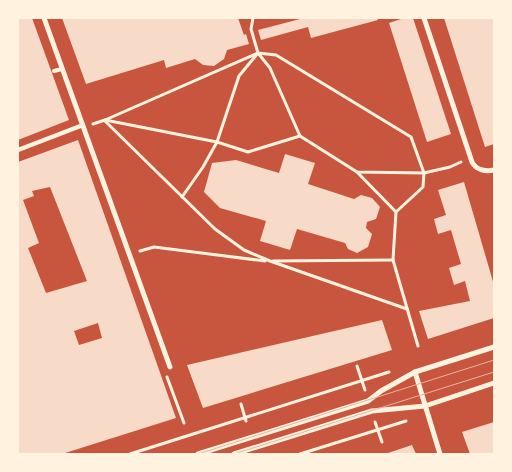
<svg xmlns="http://www.w3.org/2000/svg" width="512" height="472" font-family="Lato,sans-serif">
  <style>
    .building { fill: #f7dbc8; fill-rule: evenodd }
    .lines { fill: none; stroke-linecap: round; stroke-linejoin: round }
    .path { stroke: #fff3e0; stroke-width: 3 }
    .service { stroke: #fff3e0; stroke-width: 4 }
    .pedestrian { stroke: #fff3e0; stroke-width: 4.5 }
    .minor { stroke: #fff3e0; stroke-width: 5 }
    .tram { stroke: #e9b49f; stroke-width: 1 }
  </style>
  <rect width="100%" height="100%" fill="#c8553d"/>
  <g class="building">
    <path d="M18,18H32L69,120L18,140Z"/>
    <path d="M62,18H238L244,35L246,34L249,44L227,50L224,59L214,66L203,65L195,59L166,68L164,60L86,84Z"/>
    <path d="M304,18H377L378,20L311,38L308,27L261,40L258,30Z"/>
    <path d="M404,18H413L451,134L427,142L389,23Z"/>
    <path d="M444,18H494V144L485,147Z"/>
    <path d="M78,140L176,418L62,454H18V162ZM50,187L87,281L46,293L28,248L39,243L23,200L34,196L32,191ZM98,323L102,338L79,345L74,331Z"/>
    <path d="M285,154L315,163L308,184L354,199L361,195L372,198L380,207L376,219L367,222L366,228L372,234L368,247L357,253L348,249L345,243L297,229L290,250L260,241L266,221L220,208L204,192L212,163L236,160L279,173Z"/>
    <path d="M464,182L494,285V318L428,339L419,311L470,301L465,281L454,285L449,268L461,264L451,230L438,234L434,219L446,215L438,190Z"/>
    <path d="M382,320L392,350L203,408L187,365Z"/>
    <path d="M494,422V454H470L462,432Z"/>
    <path d="M412,445L416,454H385Z"/>
  </g>
  <g class="lines">
    <g class="path">
      <path d="M258,53L270,68L300,136"/>
      <path d="M105,120L217,142L248,152L300,136L357,172L424,173L450,167L461,162"/>
      <path d="M105,121L215,229L244,250L270,261L407,309"/>
      <path d="M93,124L105,120L258,53L276,55L411,137L424,173L423,187L396,212L393,260L418,346"/>
      <path d="M357,172L396,212"/>
      <path d="M182,197L203,167L217,142L239,76L258,53L251,29L253,18"/>
      <path d="M140,251L154,247L265,261"/>
      <path d="M273,261L393,260"/>
      <path d="M357,366L365,390"/>
      <path d="M167,377L184,423"/>
      <path d="M241,404L246,421"/>
      <path d="M375,422L382,442"/>
      <path d="M130,454L389,372"/>
      <path d="M300,454L406,421"/>
    </g>
    <path class="service" d="M54,71L62,69"/>
    <path class="pedestrian" d="M18,150L83,125"/>
    <g class="minor">
      <path d="M44,18L170,367"/>
      <path d="M424,18L472,162C476,170 486,172 494,170"/>
      <path d="M415,372L440,454"/>
      <path d="M198,454L368,401L381,391L415,372L494,347"/>
      <path d="M234,454L372,411L425,406L494,383"/>
    </g>
    <g class="tram">
      <path d="M198,454L494,360"/>
      <path d="M234,454L494,372"/>
    </g>
  </g>
  <rect width="512" height="472" fill="none" stroke="#fff3e0" stroke-width="38"/>
</svg>
